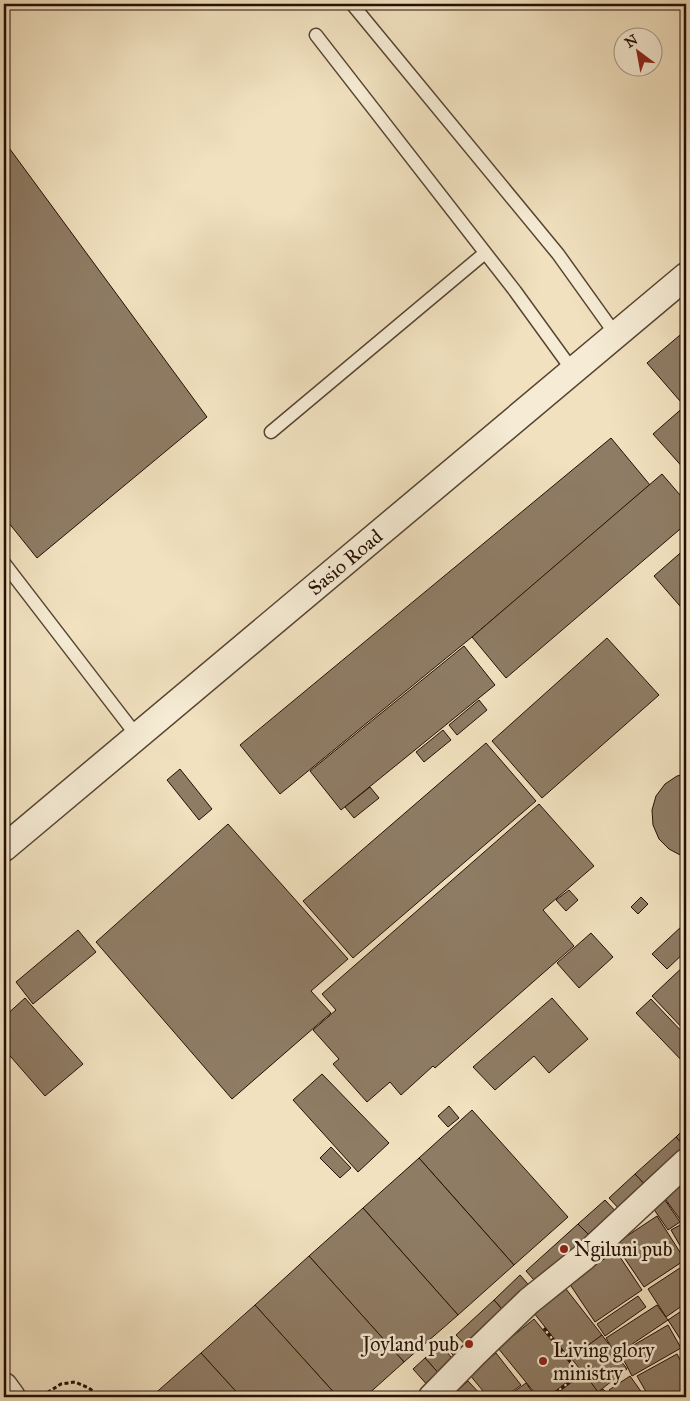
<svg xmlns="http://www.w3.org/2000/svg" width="690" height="1401" font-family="'IM FELL Great Primer',serif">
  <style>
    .building { fill: #8f7c65; stroke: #250f04 }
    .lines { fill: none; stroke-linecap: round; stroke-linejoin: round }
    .service-casing { stroke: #584433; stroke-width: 15 }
    .minor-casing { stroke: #584433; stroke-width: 29 }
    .path { stroke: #250f04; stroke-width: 3; stroke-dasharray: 4 2.5; stroke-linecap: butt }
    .service { stroke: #f6ecd5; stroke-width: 12 }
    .minor { stroke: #f6ecd5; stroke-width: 26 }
    .poi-dot { fill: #8f2418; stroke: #f6ecd5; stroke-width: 2 }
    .labels { text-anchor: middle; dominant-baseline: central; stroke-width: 5; stroke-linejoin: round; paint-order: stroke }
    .street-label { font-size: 20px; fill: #250f04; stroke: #f6ecd5 }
    .poi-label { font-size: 20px; fill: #250f04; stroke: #f6ecd5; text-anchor: start }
  </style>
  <rect width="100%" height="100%" fill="#f1e1bf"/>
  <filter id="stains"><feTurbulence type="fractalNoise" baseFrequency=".004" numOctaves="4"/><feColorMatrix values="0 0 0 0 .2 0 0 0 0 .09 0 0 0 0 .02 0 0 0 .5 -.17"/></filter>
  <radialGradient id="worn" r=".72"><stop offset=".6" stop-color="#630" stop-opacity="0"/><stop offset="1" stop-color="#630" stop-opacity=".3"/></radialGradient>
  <g class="building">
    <path d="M4,141L207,417L37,558L4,517Z"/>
    <path d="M686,330V399L680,401L647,363Z"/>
    <path d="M686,405V471L653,434Z"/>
    <path d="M611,438L650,485L472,637L280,794L240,745Z"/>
    <path d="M662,474L686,502V524L506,678L472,637Z"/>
    <path d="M686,548V613L654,576Z"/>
    <path d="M607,638L659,695L542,798L492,741Z"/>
    <path d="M464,646L495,685L341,810L310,771Z"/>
    <path d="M479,700L487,710L457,735L449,725Z"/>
    <path d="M443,730L451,740L424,762L416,752Z"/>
    <path d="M486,743L536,801L353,958L303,901Z"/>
    <path d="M180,769L212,809L199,820L167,780Z"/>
    <path d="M686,774V856H682L669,849L659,839L653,825L652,810L656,796L665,784L677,776Z"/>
    <path d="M370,787L379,798L354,818L345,807Z"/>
    <path d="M539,804L594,866L543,910L574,946L435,1068L433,1066L401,1095L390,1082L367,1102L333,1064L339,1059L313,1030L336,1010L322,994Z"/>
    <path d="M228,824L348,959L311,991L331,1013L232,1099L96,942Z"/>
    <path d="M569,890L578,900L566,911L556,900Z"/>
    <path d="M641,897L648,904L638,914L631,907Z"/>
    <path d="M682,926L686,931V951L667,969L652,954Z"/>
    <path d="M78,930L96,952L33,1004L16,982Z"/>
    <path d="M591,933L613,957L579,988L557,963Z"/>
    <path d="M686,964V1032L652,996Z"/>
    <path d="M25,998L83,1064L45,1096L4,1049V1017Z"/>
    <path d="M552,998L588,1039L549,1073L534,1056L495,1090L473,1067Z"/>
    <path d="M651,999L686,1036V1065L636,1013Z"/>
    <path d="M322,1074L389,1143L358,1172L293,1100Z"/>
    <path d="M449,1106L459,1118L448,1127L438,1116Z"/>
    <path d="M472,1110L568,1217L514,1265L419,1158Z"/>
    <path d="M686,1127V1148L676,1137Z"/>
    <path d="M676,1137L686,1148V1151L647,1187L635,1174Z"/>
    <path d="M331,1147L351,1168L340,1178L320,1158Z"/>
    <path d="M419,1158L514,1265L458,1315L363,1208Z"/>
    <path d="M635,1174L647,1187L621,1211L609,1198Z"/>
    <path d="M686,1180V1219L682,1222L663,1196Z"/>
    <path d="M605,1200L621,1217L595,1241L578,1224Z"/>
    <path d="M665,1200L680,1222L668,1230L653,1208Z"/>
    <path d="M363,1208L458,1315L404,1362L309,1256Z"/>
    <path d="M657,1216L685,1260L644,1287L615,1244Z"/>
    <path d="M578,1224L595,1241L542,1289L526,1271Z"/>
    <path d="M680,1225L686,1235V1256L671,1230Z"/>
    <path d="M616,1251L642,1290L595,1322L569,1283Z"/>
    <path d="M309,1256L404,1362L365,1397H338L255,1305Z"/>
    <path d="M686,1264V1303L666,1317L648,1289Z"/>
    <path d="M520,1275L534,1291L507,1315L494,1300Z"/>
    <path d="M566,1289L602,1335L570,1359L534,1313Z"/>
    <path d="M638,1296L646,1307L605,1336L597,1324Z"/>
    <path d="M494,1300L507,1315L470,1350L456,1335Z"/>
    <path d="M255,1305L338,1397H241L201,1353Z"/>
    <path d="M657,1305L668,1320L616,1355L606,1338Z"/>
    <path d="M686,1308V1348L668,1320Z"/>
    <path d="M534,1319L578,1373L548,1397H538L498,1348Z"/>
    <path d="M668,1325L681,1348L632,1376L620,1353Z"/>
    <path d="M602,1335L627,1369L598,1392L571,1358Z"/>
    <path d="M451,1337L468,1353L460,1362L443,1345Z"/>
    <path d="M440,1344L457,1364L442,1377L425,1358Z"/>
    <path d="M201,1353L241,1397H151Z"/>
    <path d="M496,1353L521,1385L505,1397H488L469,1374Z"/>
    <path d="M677,1354L686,1371V1396L683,1397H649L637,1376Z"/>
    <path d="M425,1358L442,1377L430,1388L413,1369Z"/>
    <path d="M584,1373L598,1392L590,1397H552Z"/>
    <path d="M630,1376L645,1397H613L609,1390Z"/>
    <path d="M468,1381L483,1397H450Z"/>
    <path d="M526,1383L536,1397H507Z"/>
    <path d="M603,1389L610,1397H592Z"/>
  </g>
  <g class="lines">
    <g class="service-casing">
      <g id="service">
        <path d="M352,4L558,254L616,335"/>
        <path d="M316,35L515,291L573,371"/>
        <path d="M271,432L485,253"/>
        <path d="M4,563L137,736"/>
      </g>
    </g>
    <g class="minor-casing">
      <g id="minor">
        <path id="s1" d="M4,848L686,276"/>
        <path d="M4,1386L12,1397"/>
        <path d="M432,1397L474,1354L529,1301L584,1257L686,1162"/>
      </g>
    </g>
    <g class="path">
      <path d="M544,1328L580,1374L550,1397"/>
      <path d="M42,1396L61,1384L75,1382L89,1388L100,1397"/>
    </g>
    <use href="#service" class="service"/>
    <use href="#minor" class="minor"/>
  </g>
  <g class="poi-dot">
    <circle cx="564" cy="1249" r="5"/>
    <circle cx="469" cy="1344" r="5"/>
    <circle cx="543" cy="1361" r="5"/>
  </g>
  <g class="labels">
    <g class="street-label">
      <text stroke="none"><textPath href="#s1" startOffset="445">Sasio Road</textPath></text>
    </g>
    <g class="poi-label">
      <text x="574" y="1249">Ngiluni pub</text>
      <text x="459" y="1344" text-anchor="end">Joyland pub</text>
      <text x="553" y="1350">Living glory<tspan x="553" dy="23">ministry</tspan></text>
    </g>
  </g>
  <rect width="690" height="1401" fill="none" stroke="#f1e1bf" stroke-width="20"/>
  <rect x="5" y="5" width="680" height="1391" fill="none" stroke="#250f04" stroke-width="2.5"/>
  <rect x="10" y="10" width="670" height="1381" fill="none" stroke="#250f04"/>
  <g transform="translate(638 52) rotate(328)"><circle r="24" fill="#f6ecd5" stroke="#a29481"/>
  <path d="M0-4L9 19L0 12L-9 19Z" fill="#8f2418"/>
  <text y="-8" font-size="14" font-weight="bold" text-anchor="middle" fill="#250f04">N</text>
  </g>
  <rect width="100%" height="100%" filter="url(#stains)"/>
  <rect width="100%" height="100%" fill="url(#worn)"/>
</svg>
